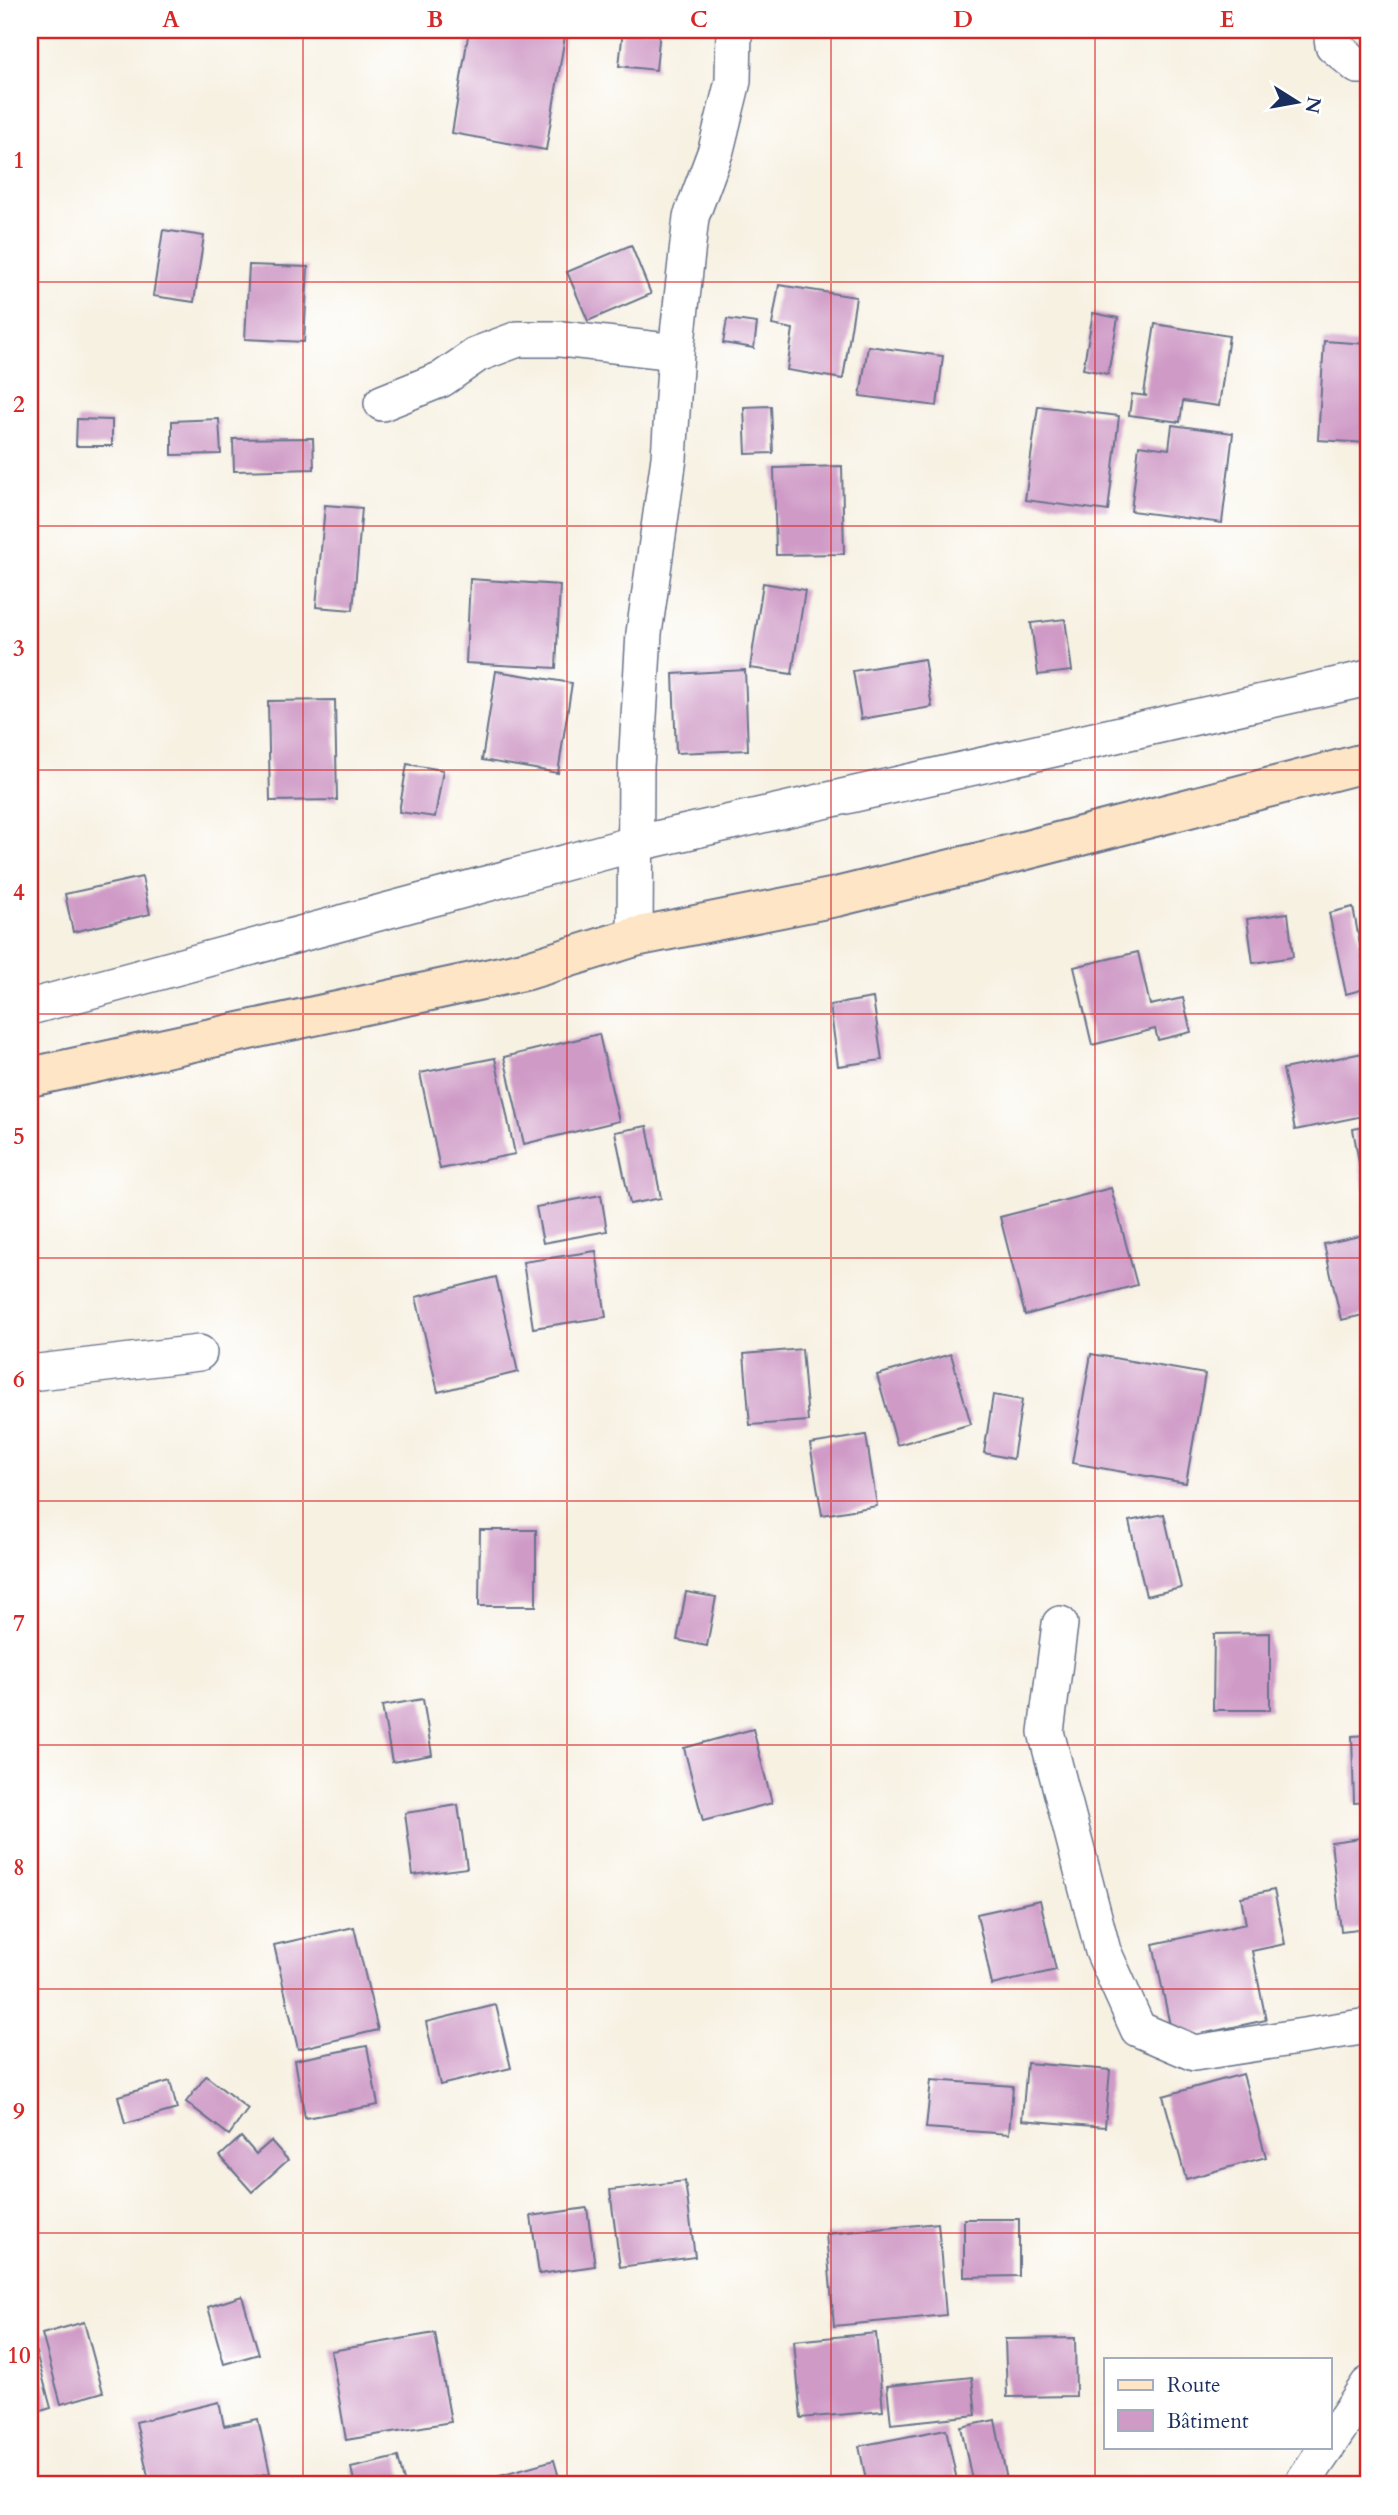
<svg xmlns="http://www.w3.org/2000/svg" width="1398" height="2515" font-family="Cardo,serif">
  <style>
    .building { fill: #cf9ac6 }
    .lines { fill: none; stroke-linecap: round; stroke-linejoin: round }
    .street-casing { stroke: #68738c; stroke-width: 38 }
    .secondary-casing { stroke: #68738c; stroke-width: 42 }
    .street { stroke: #fff; stroke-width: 35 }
    .secondary { stroke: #fde5c5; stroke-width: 38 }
    .grid { fill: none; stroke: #d62828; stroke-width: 2; stroke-opacity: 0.55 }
    .neatline { fill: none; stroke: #d62828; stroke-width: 2.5 }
    .grid-label { font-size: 23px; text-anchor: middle; font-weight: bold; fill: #d62828 }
  </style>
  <rect width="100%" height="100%" fill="#fff"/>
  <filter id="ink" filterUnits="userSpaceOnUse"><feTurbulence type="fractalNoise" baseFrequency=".0143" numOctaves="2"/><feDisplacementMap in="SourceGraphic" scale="14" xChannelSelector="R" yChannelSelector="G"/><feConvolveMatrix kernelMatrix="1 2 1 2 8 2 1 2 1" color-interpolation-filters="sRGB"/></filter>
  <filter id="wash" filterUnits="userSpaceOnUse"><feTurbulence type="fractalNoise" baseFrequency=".00686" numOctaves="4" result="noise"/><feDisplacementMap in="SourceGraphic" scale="28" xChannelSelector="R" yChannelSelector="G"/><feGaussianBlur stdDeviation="1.57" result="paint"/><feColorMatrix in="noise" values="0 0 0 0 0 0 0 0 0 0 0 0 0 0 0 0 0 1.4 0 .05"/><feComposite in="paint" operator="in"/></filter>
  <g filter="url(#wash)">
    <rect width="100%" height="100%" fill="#f7f1e2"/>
    <g id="blocks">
      <g class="building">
        <path d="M469,30H566L546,150L452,133Z"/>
        <path d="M623,30H660L656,70L619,66Z"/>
        <path d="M163,230L204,236L194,302L153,296Z"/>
        <path d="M631,245L651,294L588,321L567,272Z"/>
        <path d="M249,265L308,267L304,342L245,339Z"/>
        <path d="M779,285L856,297L843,379L787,370L793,329L772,325Z"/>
        <path d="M1093,313L1118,318L1108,374L1083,369Z"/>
        <path d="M727,319L757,323L754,348L723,343Z"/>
        <path d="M1155,324L1229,336L1219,406L1183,401L1180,422L1129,415L1132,394L1147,396L1144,394Z"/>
        <path d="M1324,341L1368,344V443L1318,440Z"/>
        <path d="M868,346L943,356L937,406L860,396Z"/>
        <path d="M771,406L773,453L746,454L744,407Z"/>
        <path d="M1038,406L1119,416L1108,511L1025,500Z"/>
        <path d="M77,419L112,420V446H76Z"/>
        <path d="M219,419L221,454L172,455V421Z"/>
        <path d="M1172,425L1233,433L1222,523L1131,511L1139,445L1169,449Z"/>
        <path d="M313,438L314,469L234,471L233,439Z"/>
        <path d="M842,466L844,554L776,555L774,468Z"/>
        <path d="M325,505L362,508L353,610L316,607Z"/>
        <path d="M470,579L560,585L556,668L466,663Z"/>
        <path d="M763,583L805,590L792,674L750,668Z"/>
        <path d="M1065,619L1072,671L1038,675L1031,623Z"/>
        <path d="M924,659L932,707L861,719L853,671Z"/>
        <path d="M745,670L748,750L676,753L673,674Z"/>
        <path d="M496,671L572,683L558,773L482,760Z"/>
        <path d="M335,700L337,800L270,801L268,701Z"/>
        <path d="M407,764L443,770L435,817L399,812Z"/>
        <path d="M142,877L150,914L73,932L65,894Z"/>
        <path d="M1353,907L1368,988L1346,994L1329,913Z"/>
        <path d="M1288,913L1293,957L1253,963L1247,919Z"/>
        <path d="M1138,952L1150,1005L1183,998L1191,1032L1158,1040L1155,1029L1092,1045L1074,967Z"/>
        <path d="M873,998L882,1060L838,1066L830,1005Z"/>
        <path d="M599,1034L619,1121L524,1144L504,1057Z"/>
        <path d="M1368,1052V1115L1295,1130L1283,1069Z"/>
        <path d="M495,1058L515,1154L440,1169L420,1073Z"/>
        <path d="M647,1126L661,1198L630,1204L615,1132Z"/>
        <path d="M1368,1126V1189L1364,1190L1353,1129Z"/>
        <path d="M1111,1188L1137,1285L1025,1315L1000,1217Z"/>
        <path d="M601,1195L607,1231L543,1243L536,1207Z"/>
        <path d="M1368,1234V1314L1341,1320L1324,1244Z"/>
        <path d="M596,1251L606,1317L533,1328L523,1262Z"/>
        <path d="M496,1277L518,1372L438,1392L416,1297Z"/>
        <path d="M802,1349L808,1421L750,1425L744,1354Z"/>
        <path d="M951,1354L971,1424L897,1445L877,1375Z"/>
        <path d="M1091,1354L1205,1374L1186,1483L1072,1463Z"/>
        <path d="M993,1395L1022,1400L1013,1459L984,1453Z"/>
        <path d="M866,1435L877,1506L822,1515L810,1444Z"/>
        <path d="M1164,1514L1181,1588L1146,1596L1129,1521Z"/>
        <path d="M480,1530H536V1606H479Z"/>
        <path d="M686,1592L716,1597L707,1646L677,1640Z"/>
        <path d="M1270,1633V1710H1213L1214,1634Z"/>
        <path d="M423,1699L432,1755L392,1762L382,1706Z"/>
        <path d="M753,1729L772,1803L703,1821L684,1748Z"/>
        <path d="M1368,1735V1802L1354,1803L1352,1736Z"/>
        <path d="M458,1805L467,1868L413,1875L405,1813Z"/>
        <path d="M1368,1837V1928L1341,1931L1331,1842Z"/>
        <path d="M1274,1890L1285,1944L1252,1951L1266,2020L1173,2040L1153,1944L1246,1924L1241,1897Z"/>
        <path d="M1040,1900L1056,1970L992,1985L977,1914Z"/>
        <path d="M354,1927L378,2030L298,2049L274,1945Z"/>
        <path d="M496,2005L511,2068L440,2085L426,2022Z"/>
        <path d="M367,2046L378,2105L305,2118L295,2060Z"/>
        <path d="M1027,2063L1110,2070L1105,2127L1022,2120Z"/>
        <path d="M1243,2074L1266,2157L1186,2179L1163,2096Z"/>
        <path d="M206,2076L248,2109L229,2135L186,2102Z"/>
        <path d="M931,2080L1013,2086L1009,2134L926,2128Z"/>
        <path d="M170,2081L177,2109L125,2124L118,2096Z"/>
        <path d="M241,2137L256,2154L271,2141L288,2160L252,2192L220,2156Z"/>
        <path d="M685,2181L695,2257L620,2267L610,2190Z"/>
        <path d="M587,2208L595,2266L539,2274L531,2216Z"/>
        <path d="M964,2219H1019V2276L964,2277Z"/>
        <path d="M938,2223L946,2315L834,2326L826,2234Z"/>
        <path d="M242,2296L259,2354L224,2364L208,2307Z"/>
        <path d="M84,2322L103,2392L61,2404L42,2334Z"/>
        <path d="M30,2330L51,2408L30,2414Z"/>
        <path d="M435,2333L451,2422L346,2440L331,2351Z"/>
        <path d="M876,2333L883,2411L801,2418L794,2341Z"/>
        <path d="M1075,2338L1076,2396L1007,2397L1005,2339Z"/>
        <path d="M972,2377L976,2415L891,2424L887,2386Z"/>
        <path d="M219,2402L224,2426L258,2419L270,2473L216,2485H150L136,2422Z"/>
        <path d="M995,2420L1008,2485H973L961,2427Z"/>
        <path d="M946,2429L958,2485H867L859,2446Z"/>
        <path d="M398,2457L405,2485H355L351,2468Z"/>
        <path d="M554,2460L561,2485H484L482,2480Z"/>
        <path d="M1368,2480V2485H1351V2484Z"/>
      </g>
    </g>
  </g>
  <g filter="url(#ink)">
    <use href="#blocks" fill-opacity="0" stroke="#68738c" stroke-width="2"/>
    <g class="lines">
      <g class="street-casing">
        <g id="street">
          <path d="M1331,30L1333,45L1358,66H1368"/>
          <path d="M382,403L442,379L478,354L518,339H561L676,352"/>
          <path d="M635,937L636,767L644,633L669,458L676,352L691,217L716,150L733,81L734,30"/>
          <path d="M30,1007L634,844L1368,678"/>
          <path d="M30,1373L199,1353"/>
          <path d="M1060,1624L1046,1732L1103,1951L1138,2029L1194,2053L1368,2026"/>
          <path d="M1330,2442L1368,2385"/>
          <path d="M1301,2485L1327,2447"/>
        </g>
      </g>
      <g class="secondary-casing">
        <path id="secondary" d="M30,1077L528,970L635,937L836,897L976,863L1368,762"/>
      </g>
      <use href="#street" class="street"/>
      <use href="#secondary" class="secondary"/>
    </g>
  </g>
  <path class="grid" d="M303,30V2485M567,30V2485M831,30V2485M1095,30V2485M30,282H1368M30,526H1368M30,770H1368M30,1014H1368M30,1258H1368M30,1501H1368M30,1745H1368M30,1989H1368M30,2233H1368"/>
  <rect width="1398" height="2515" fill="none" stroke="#fff" stroke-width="77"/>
  <rect x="1104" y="2358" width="228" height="91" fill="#ffffff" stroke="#a4acbf" stroke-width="2"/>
  <rect x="1118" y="2380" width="35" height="10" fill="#fde5c5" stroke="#a4acbf" stroke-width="2"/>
  <text x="1167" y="2392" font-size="21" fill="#1b2f5e">Route</text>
  <rect x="1118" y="2410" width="35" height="21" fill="#cf9ac6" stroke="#a4acbf" stroke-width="2"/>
  <text x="1167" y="2428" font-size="21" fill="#1b2f5e">Bâtiment</text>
  <g transform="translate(1297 102) rotate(101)" stroke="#ffffff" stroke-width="5" paint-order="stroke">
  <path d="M0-5L12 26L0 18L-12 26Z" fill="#1b2f5e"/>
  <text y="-10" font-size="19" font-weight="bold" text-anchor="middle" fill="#1b2f5e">N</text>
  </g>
  <rect x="38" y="38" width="1322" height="2438" class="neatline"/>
  <g class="grid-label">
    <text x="171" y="27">A</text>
    <text x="435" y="27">B</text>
    <text x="699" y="27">C</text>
    <text x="963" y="27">D</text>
    <text x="1227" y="27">E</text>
    <text x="19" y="168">1</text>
    <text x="19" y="412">2</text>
    <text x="19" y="656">3</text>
    <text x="19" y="900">4</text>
    <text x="19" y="1144">5</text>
    <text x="19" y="1387">6</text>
    <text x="19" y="1631">7</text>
    <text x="19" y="1875">8</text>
    <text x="19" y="2119">9</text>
    <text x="19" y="2363">10</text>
  </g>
</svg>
